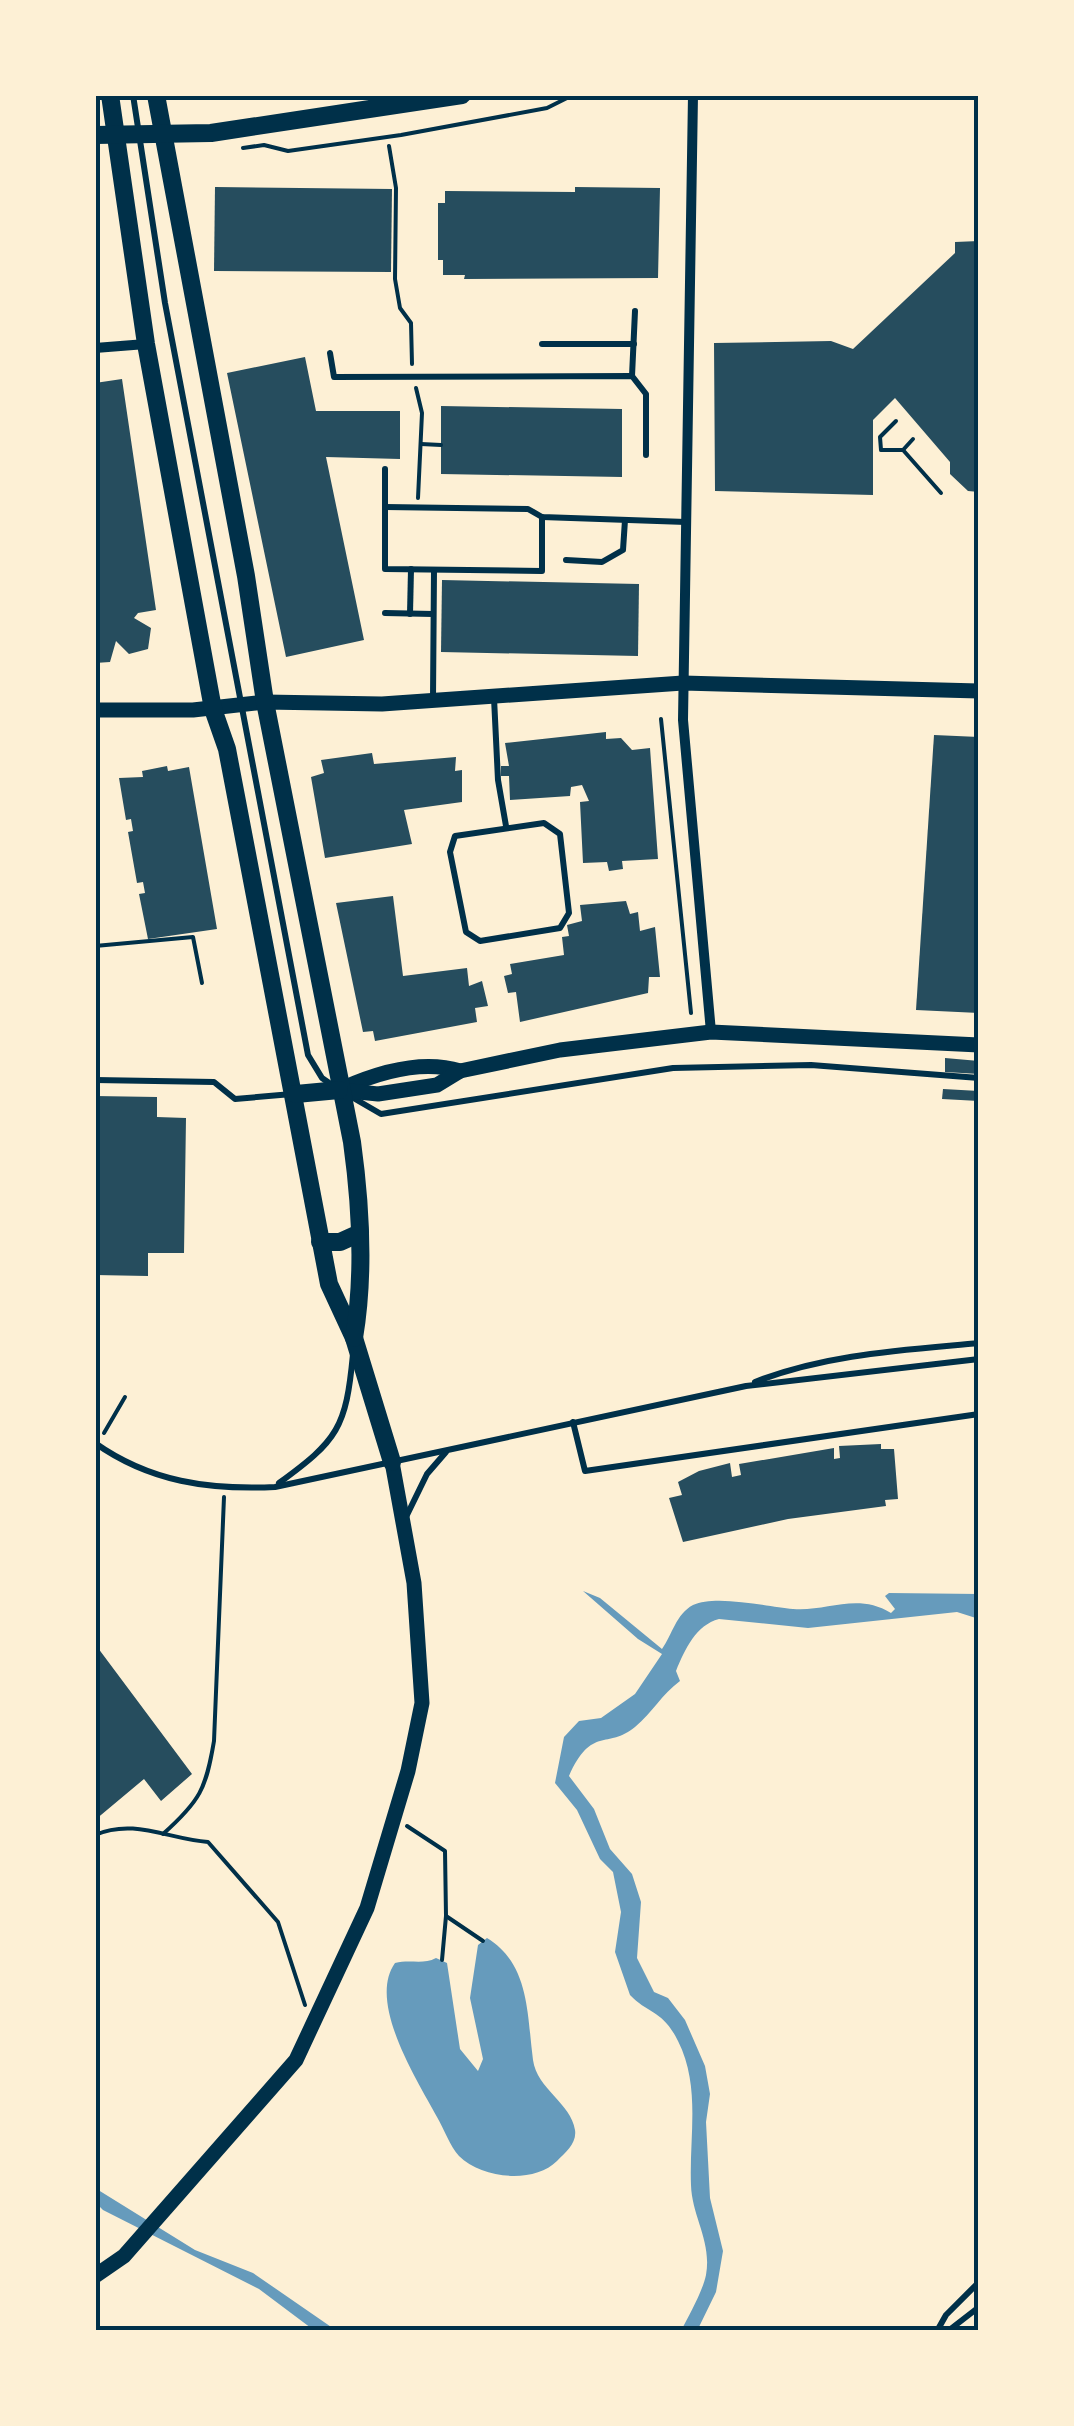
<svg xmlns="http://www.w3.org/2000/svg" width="1074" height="2426" font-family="'Noto Sans',sans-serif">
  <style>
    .water { fill: #669bbc }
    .building { fill: #264d5e }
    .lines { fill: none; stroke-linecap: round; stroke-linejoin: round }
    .path { stroke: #003049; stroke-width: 4 }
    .service { stroke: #003049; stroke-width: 6 }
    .minor { stroke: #003049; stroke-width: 10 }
    .tertiary { stroke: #003049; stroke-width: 15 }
    .secondary { stroke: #003049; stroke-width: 18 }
    .primary { stroke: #003049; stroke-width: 18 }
    .neatline { fill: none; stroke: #003049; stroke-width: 4 }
  </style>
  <rect width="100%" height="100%" fill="#fdf0d5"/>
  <g class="water">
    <path d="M583,1591L600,1598L662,1649C672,1635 676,1614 693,1605C717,1594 767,1607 793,1609C826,1612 857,1592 891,1613L895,1609L885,1596L889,1593L979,1594V1619L957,1612L808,1628L719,1619C696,1625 685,1649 676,1671L680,1681C662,1694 652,1713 635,1727C607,1750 592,1725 569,1776L594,1809L610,1849L632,1874L641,1902L637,1958L654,1992L668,1998L685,2020L705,2066L710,2094L706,2122L710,2198L723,2251L716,2292L697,2331H681C689,2315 702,2293 706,2275C712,2241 692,2217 691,2185C689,2136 701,2087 678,2041C663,2010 648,2014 630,1995L615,1952L621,1912L613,1872L600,1859L577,1810L555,1783L564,1737L579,1721L601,1718L635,1694L662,1654L638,1639Z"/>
    <path d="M487,1938C530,1964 527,2015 533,2060C537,2089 571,2103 575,2130C577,2143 566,2152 557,2161C534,2184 482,2179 459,2156C450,2146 444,2129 437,2117C417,2080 367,2002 395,1963C410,1959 423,1965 436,1958L447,1963L460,2049L478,2071L483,2059L470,1998L478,1945Z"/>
    <path d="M95,2188L195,2250L253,2273L337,2331H315L259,2289L103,2210L95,2202Z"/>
  </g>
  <g class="building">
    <path d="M215,187L392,189L391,272L214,271Z"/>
    <path d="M575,187L660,188L658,278L464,279L465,275H443V260H438V203H445V191L575,192Z"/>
    <path d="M979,241V492L968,491L950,474V462L895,398L873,420V495L715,491L714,343L831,341L853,349L955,253V242Z"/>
    <path d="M305,357L316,411H400V459L326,457L364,640L286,657L227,373Z"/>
    <path d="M122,379L156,610L138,613L134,618L151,628L148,649L129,654L116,641L110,662L95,663V383Z"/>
    <path d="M441,406L622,409V477L441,474Z"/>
    <path d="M442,580L639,584L638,656L441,652Z"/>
    <path d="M606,732V739L621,738L632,750L650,748L658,859L622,861L623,869L609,871L607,862L583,863L580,802L589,801L582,785L571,787L570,796L510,800L509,776H501V766H509L505,743Z"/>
    <path d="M934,735L979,737V1013L916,1010Z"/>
    <path d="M372,753L374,764L456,757L455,771L462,770V802L404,810L412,844L325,858L311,777L324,773L321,760Z"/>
    <path d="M167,766L168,771L189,767L217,929L148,939L139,894L145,893L143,882L137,883L128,832L133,831L131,819L126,820L119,778L143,777L142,771Z"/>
    <path d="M393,896L403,976L467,968L469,986L482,981L488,1006L475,1008L477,1022L375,1041L373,1031L363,1032L336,903Z"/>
    <path d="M626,901L630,914L638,912L640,931L655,927L660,977H649L648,993L520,1022L516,992L508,993L504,976L512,974L510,964L564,955L562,937L569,936L567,925L582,921L580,905Z"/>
    <path d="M945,1058L979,1061V1074L945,1072Z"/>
    <path d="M943,1089L979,1091V1101L942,1099Z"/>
    <path d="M95,1096L157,1097V1117L186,1118L184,1253H148V1276L95,1275Z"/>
    <path d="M881,1444V1449H894L898,1499L885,1500L886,1506L788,1519L683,1542L669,1498L682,1495L678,1482L699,1471L730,1463L732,1477L741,1475L739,1464L834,1448V1459L840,1458L839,1446Z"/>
    <path d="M95,1644L192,1774L161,1801L144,1779L95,1820Z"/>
  </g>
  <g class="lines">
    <g class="path">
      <path d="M389,146L396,188L395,279L400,308L411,323L412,364"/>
      <path d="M243,148L264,145L288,151L401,135L547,108L573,95"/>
      <path d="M416,388L422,413L418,498"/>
      <path d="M896,421L880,437L881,450H903L941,493"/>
      <path d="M421,444L441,445"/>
      <path d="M903,450L913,439"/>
      <path d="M661,719L691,1013"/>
      <path d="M95,946L193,937L202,983"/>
      <path d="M104,1433L125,1397"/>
      <path d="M407,1826L445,1851L446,1916L483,1941"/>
      <path d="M163,1834C200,1801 206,1789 214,1741L224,1497"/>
      <path d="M95,1835C134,1818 168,1839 208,1842L278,1922L305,2005"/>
      <path d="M442,1960L446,1916"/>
    </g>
    <g class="service">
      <path d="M133,95L165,303L308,1055L322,1078L335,1087"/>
      <path d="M542,344H634"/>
      <path d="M330,353L334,377L632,376L646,394V455"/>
      <path d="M632,376L635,311"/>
      <path d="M385,469V569L542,571V517"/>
      <path d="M385,507L528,509L542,517L686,522"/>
      <path d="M566,560L602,562L623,550L625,520"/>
      <path d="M385,613L433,614"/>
      <path d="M410,614L411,569"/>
      <path d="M433,698L434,570"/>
      <path d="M494,698L498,780L506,826"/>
      <path d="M544,823L560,834L569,913L560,928L480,941L466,932L450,852L455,836Z"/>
      <path d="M95,1080L214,1082L235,1099L292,1094"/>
      <path d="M350,1096L381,1114L673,1068L811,1065L979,1078"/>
      <path d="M755,1382C825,1354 904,1350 979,1343"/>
      <path d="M573,1422L585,1471L979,1414"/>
      <path d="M95,1443C150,1482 209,1490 275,1487L746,1386L979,1359"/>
      <path d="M279,1483C338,1440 346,1428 353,1354"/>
      <path d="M406,1517L427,1474L446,1452"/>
      <path d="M937,2331L946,2315L979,2282"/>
      <path d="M948,2331L979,2307"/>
    </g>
    <g class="minor">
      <path d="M693,95L683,720L711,1032"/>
      <path d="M95,348L146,344"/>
    </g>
    <g class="tertiary">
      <path d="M95,710H193L265,702L382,704L683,683L979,691"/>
      <path d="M343,1088C379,1072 422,1059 460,1071"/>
      <path d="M339,1090L378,1094L437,1085L460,1071L560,1050L711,1032L979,1045"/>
      <path d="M95,2276L124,2256L296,2060L367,1908L408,1771L422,1703L414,1583L392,1462"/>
    </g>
    <g class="secondary">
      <path d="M110,95L146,344L213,709L227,749L329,1284L354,1338L392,1462"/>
      <path d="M156,95L246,576L265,702L352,1142C361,1207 365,1273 354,1338"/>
      <path d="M296,1094L339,1090"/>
      <path d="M320,1242H340L360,1233"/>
    </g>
    <path class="primary" d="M95,135L211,133L462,95"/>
  </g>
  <rect width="1074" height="2426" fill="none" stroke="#fdf0d5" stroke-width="195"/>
  <rect x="98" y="98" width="878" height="2230" class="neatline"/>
</svg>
